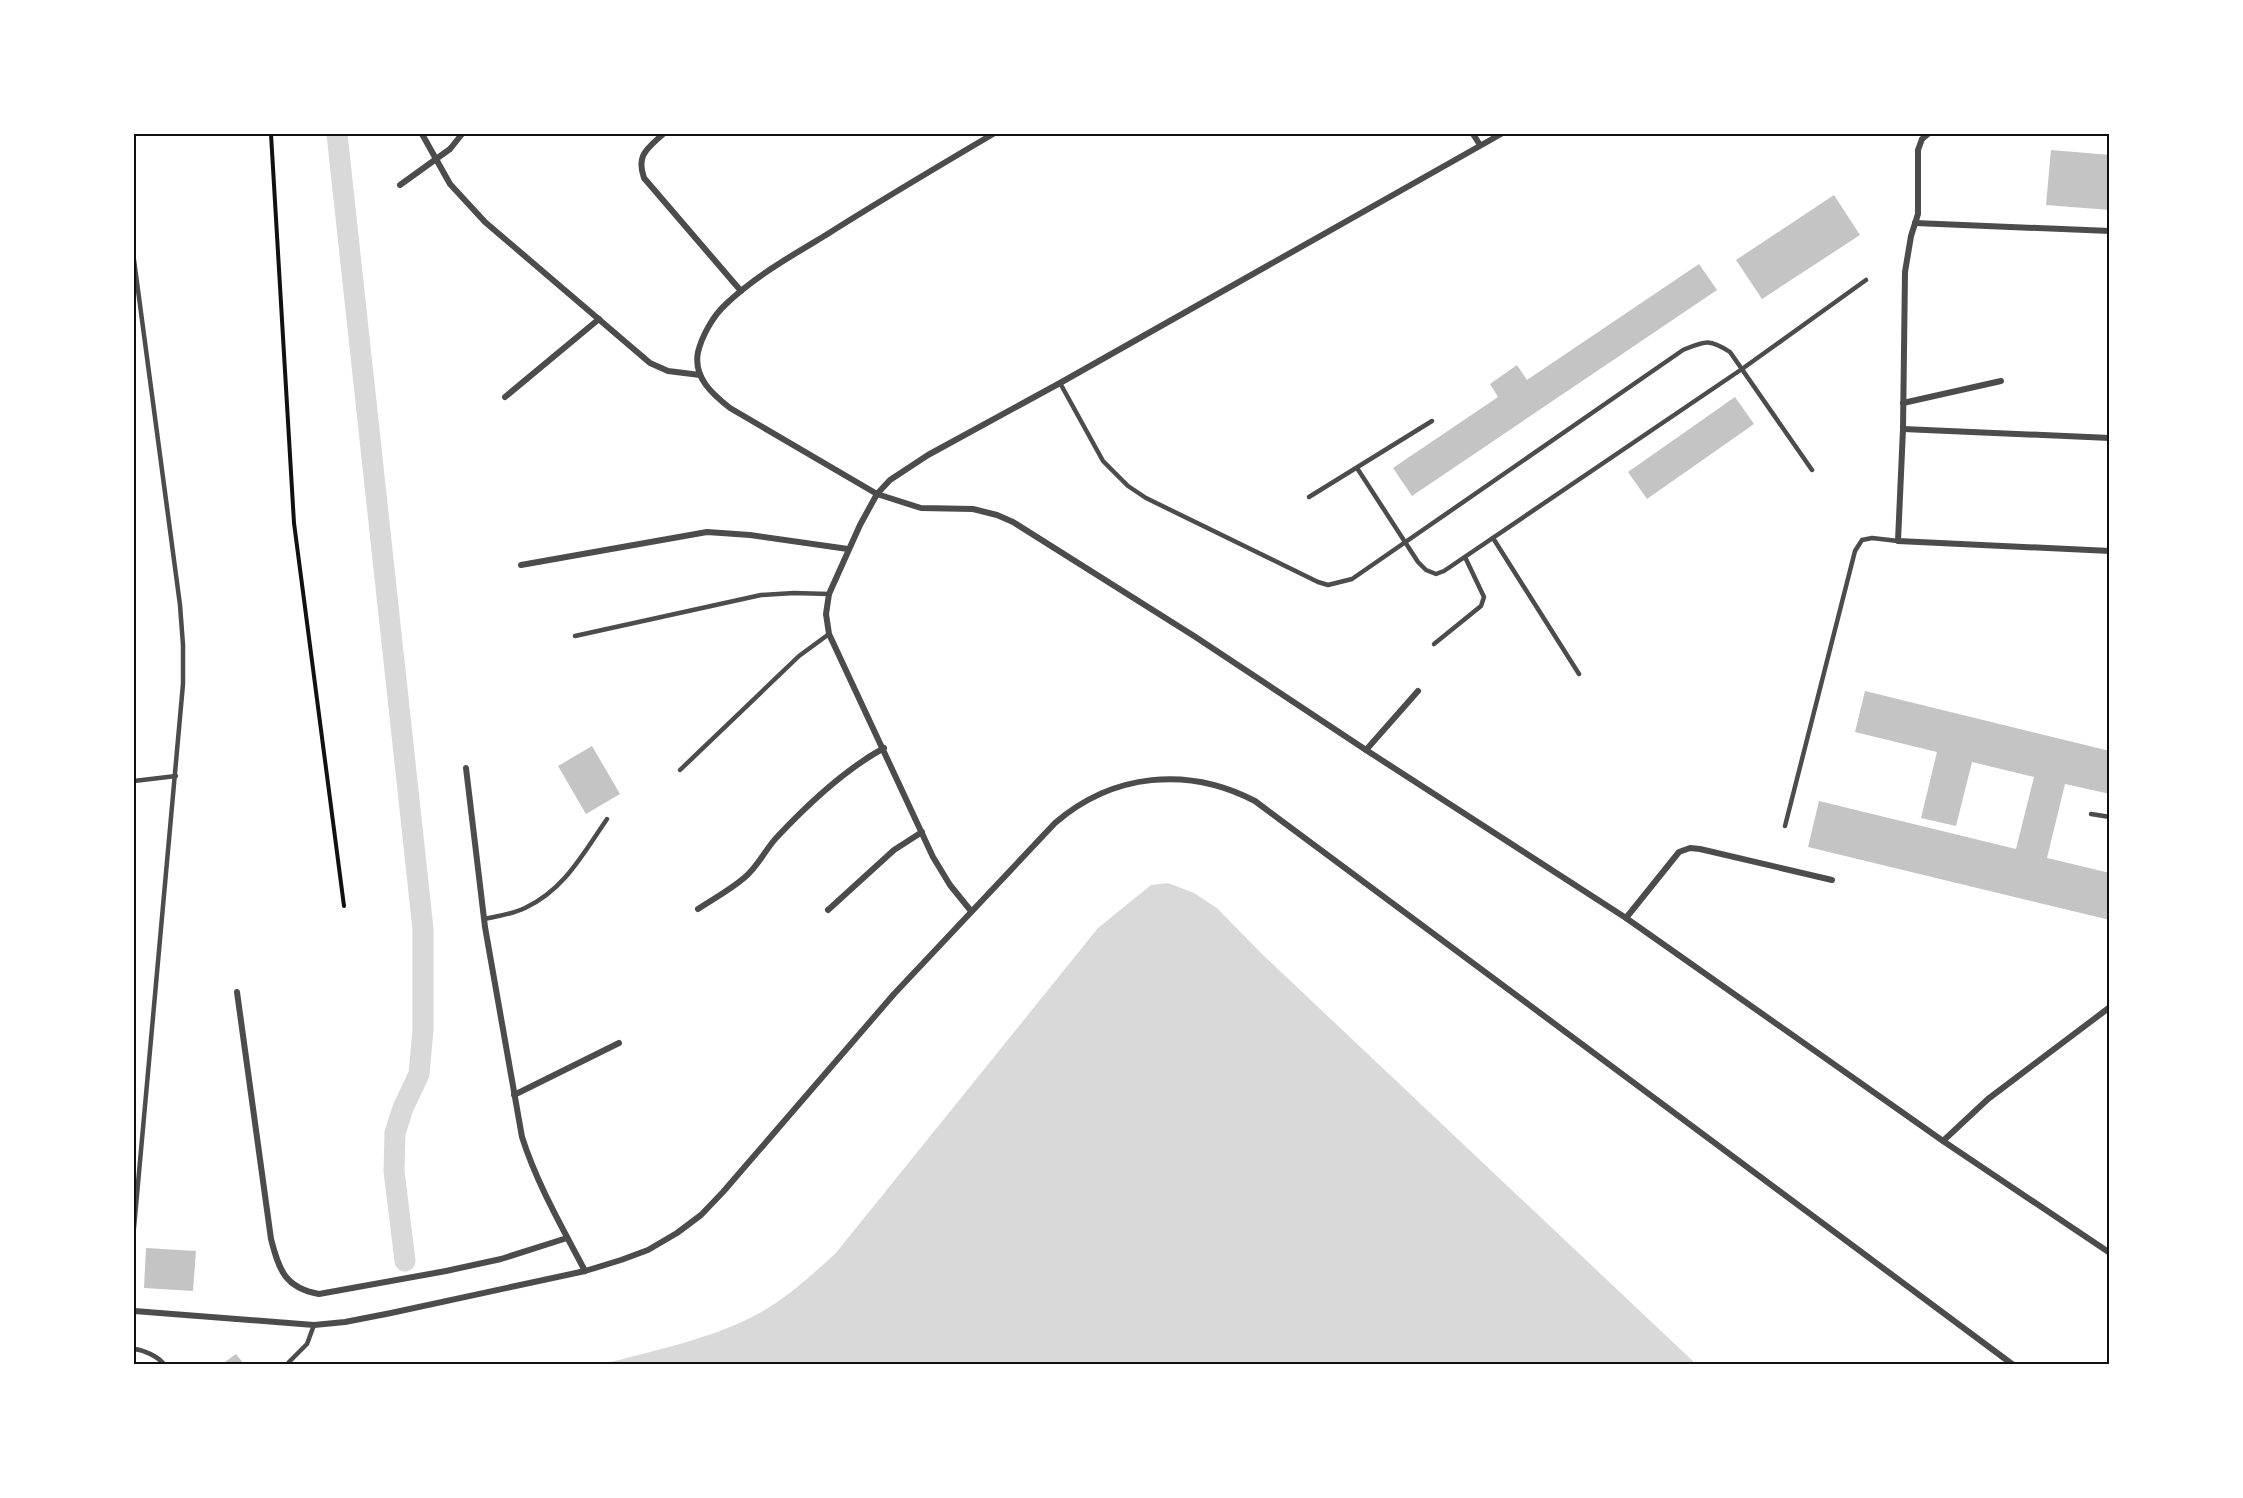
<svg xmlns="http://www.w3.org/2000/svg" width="2243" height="1498" font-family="Signika,sans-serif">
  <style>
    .water { fill: #d9d9d9 }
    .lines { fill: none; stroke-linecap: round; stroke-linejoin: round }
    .canal { stroke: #d9d9d9; stroke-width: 21 }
    .building { fill: #c4c4c4 }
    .path { stroke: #111; stroke-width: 4 }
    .service { stroke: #4c4c4c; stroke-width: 4.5 }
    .minor { stroke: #4c4c4c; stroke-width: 6 }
    .neatline { fill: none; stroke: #111; stroke-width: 2 }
  </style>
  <rect width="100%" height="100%" fill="#fff"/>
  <path class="water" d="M1168,883L1194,893L1217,908L1263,955L1696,1364H604C651,1351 706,1340 750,1318C782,1303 809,1277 835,1254L1098,928L1151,885Z"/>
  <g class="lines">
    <path class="canal" d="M337,134L423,929V1030L419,1074L403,1108L395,1133L394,1171L405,1261"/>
  </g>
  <g class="building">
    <path d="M2051,150L2110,155V210L2046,205Z"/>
    <path d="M1834,195L1860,235L1762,299L1736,260Z"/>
    <path d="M1699,264L1717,290L1412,496L1393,468L1498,397L1490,384L1517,365L1527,380Z"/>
    <path d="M1735,397L1754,424L1647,499L1628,472Z"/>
    <path d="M1865,691L2110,751V794L2065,784L2047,858L2110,873V920L1808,847L1819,801L2016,849L2034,777L1972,762L1956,826L1921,818L1937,752L1855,732Z"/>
    <path d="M592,746L620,794L586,814L558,766Z"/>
    <path d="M146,1248L196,1251L193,1291L144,1288Z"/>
    <path d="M236,1354L244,1364H222Z"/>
  </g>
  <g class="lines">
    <path class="path" d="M271,134L294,523L344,906"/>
    <g class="service">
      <path d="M134,260L180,605L183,645V684L134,1228"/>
      <path d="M1060,383L1103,461L1128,486L1146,498L1318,582L1328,585L1352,579L1683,350C1705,341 1709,338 1730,352L1812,470"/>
      <path d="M1357,468L1418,562L1426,570L1436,574L1444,571L1742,369L1866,280"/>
      <path d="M1309,497L1432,421"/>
      <path d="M1493,538L1579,674"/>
      <path d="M575,636L761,595L794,593L829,594"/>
      <path d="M1434,644L1481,606L1484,597L1465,557"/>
      <path d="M680,770L799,656L829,634"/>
      <path d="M134,781L176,776"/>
      <path d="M2091,814L2110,817"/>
      <path d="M1785,826L1855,551L1862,540L1872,538L1898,541"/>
      <path d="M484,919C498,916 513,914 525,908C564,890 583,854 607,819"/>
      <path d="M134,1349C144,1350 157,1356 164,1364"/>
      <path d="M287,1364L307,1344L314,1325"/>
    </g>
    <g class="minor">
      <path d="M422,134L450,184L485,222L650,363L668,371L700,375"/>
      <path d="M663,134C647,149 636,155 644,178L741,291"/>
      <path d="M993,134C937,167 881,200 826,235C791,256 754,277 725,305C713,316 702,336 698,352C693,377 712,394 730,408L877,494L921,508L973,509L997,515L1013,522L1194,636L1366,750L1626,918L1943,1141L2110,1253"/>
      <path d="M1473,134L1480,145"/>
      <path d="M1928,134L1922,139L1918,150V214L1911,236L1905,272L1903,429L1898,541L2110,551"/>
      <path d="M400,185L450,149L462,134"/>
      <path d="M1915,223L2110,231"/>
      <path d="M505,397L599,319"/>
      <path d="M1903,403L2001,381"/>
      <path d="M1903,429L2110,438"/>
      <path d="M521,565L707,532L750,535L848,549"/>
      <path d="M1366,750L1418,691"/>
      <path d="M466,768L485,927L522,1137C537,1184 562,1227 585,1271"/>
      <path d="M698,909C713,899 730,890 744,878C759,866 765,849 778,836C809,803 844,770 884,748"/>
      <path d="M828,910L894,850L922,832"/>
      <path d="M971,911L950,885L933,857L829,634L826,614L829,594L860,525L877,494L890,480L928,455L1060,383L1501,134"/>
      <path d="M1626,918L1679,852L1690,848L1700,849L1832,880"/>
      <path d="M237,992L271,1239C279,1270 285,1288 319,1294L446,1271L501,1259L567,1238"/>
      <path d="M514,1095L619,1043"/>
      <path d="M1943,1141L1988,1099L2110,1007"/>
      <path d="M134,1311L314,1325L345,1322L391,1313L585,1271L621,1260L648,1250L677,1233L701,1215L723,1192L894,994L1055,823C1113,773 1188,766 1255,801L2012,1364"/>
    </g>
  </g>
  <rect width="2243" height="1498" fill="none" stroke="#ffffff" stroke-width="270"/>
  <rect x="135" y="135" width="1973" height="1228" class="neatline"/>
</svg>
